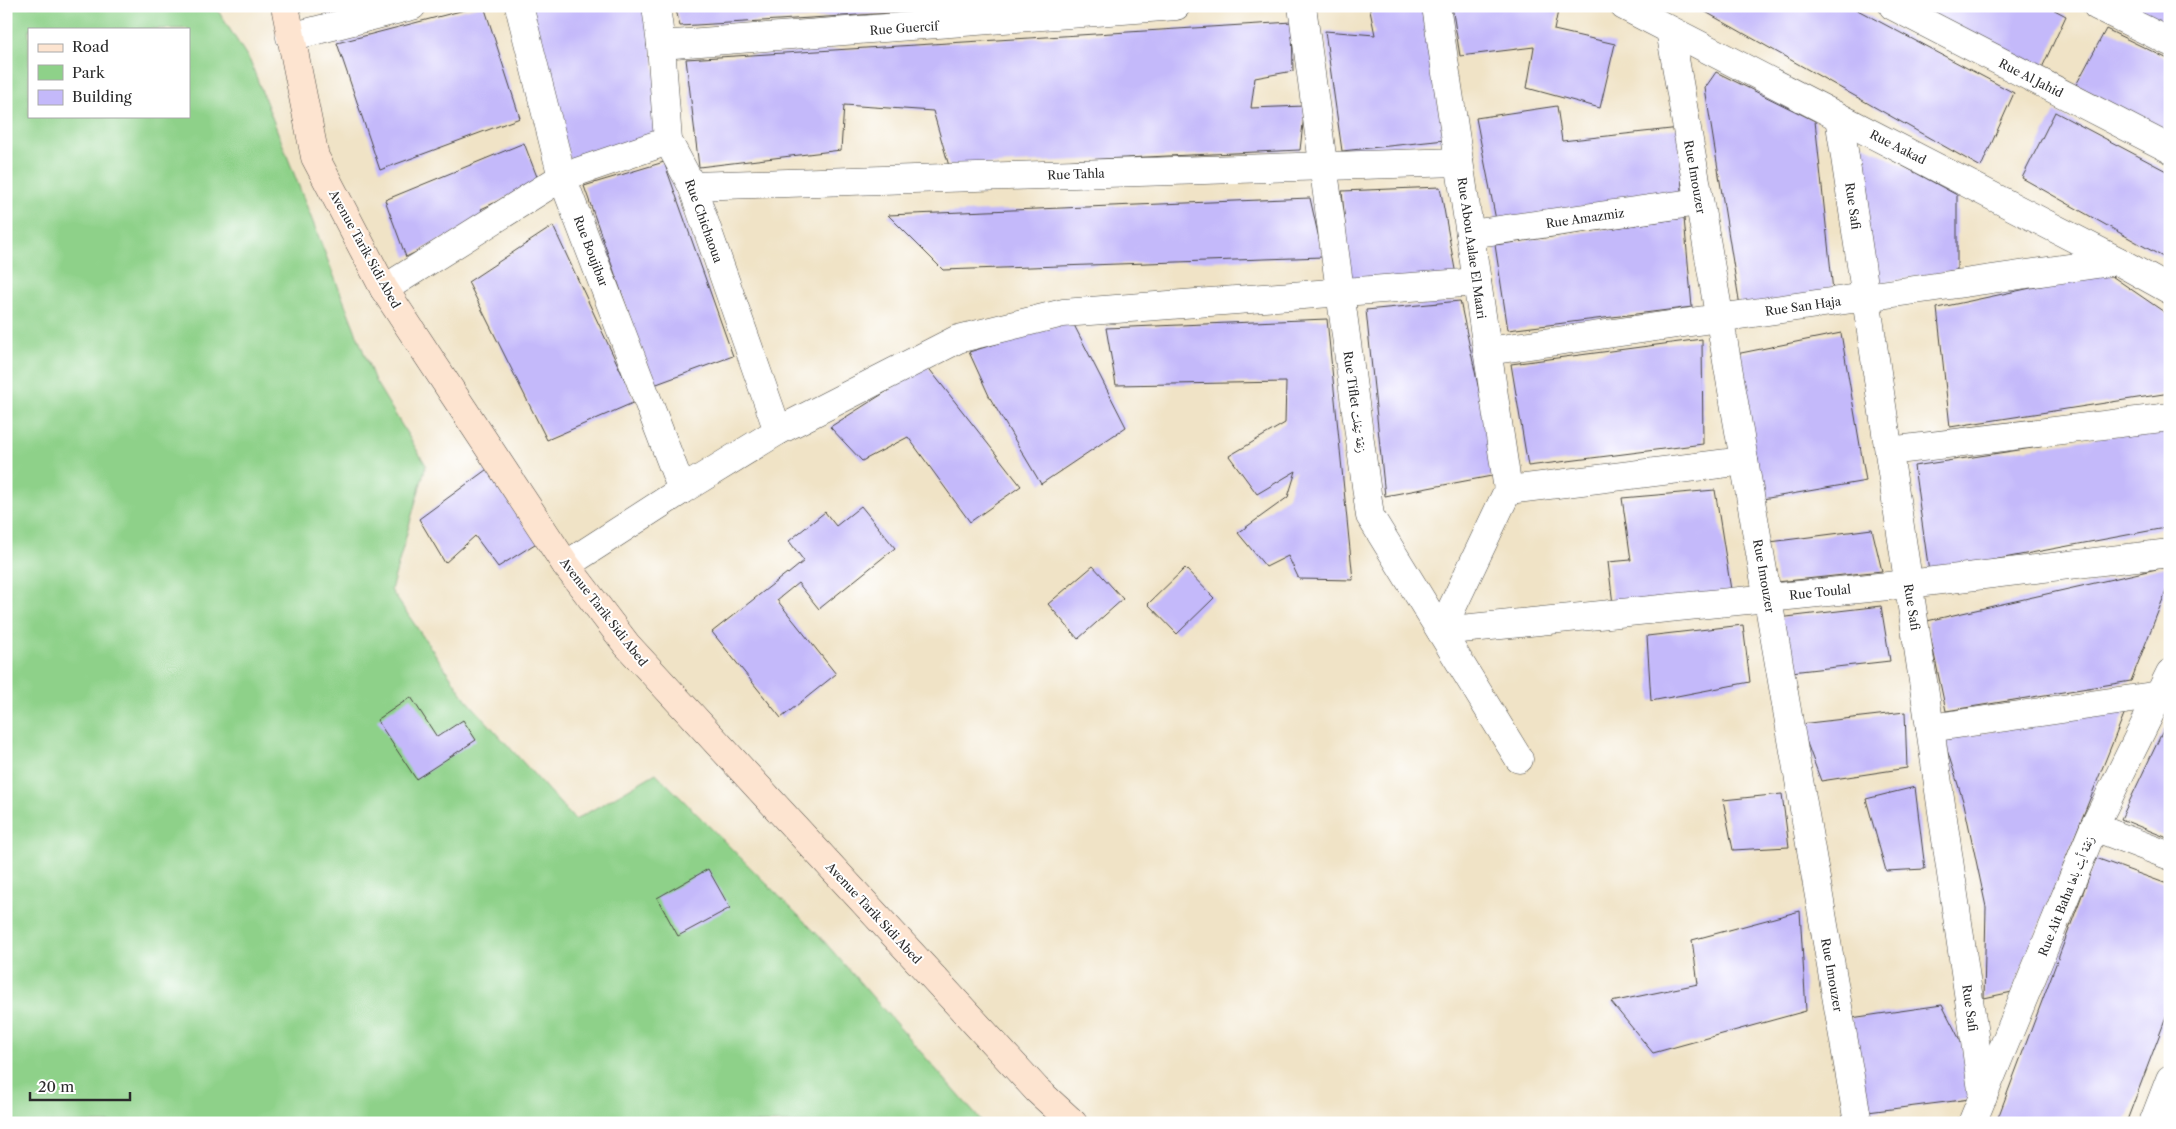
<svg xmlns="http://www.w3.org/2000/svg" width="2176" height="1129" font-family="'Libre Caslon Text',Amiri,serif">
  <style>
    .green { fill: #8ed189; stroke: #5c7e5a; fill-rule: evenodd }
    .building { fill: #c4b9fa }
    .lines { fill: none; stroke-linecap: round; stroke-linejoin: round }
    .street-casing { stroke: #494742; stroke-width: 29 }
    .secondary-casing { stroke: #494742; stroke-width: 29 }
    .street { stroke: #fff; stroke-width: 28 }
    .secondary { stroke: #fde4d0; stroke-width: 28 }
    .labels { text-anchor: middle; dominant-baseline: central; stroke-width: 4; stroke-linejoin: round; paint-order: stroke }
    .street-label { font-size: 12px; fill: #2b2b2b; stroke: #fff }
  </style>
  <rect width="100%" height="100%" fill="#fff"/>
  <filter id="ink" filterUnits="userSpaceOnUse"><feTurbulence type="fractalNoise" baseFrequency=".02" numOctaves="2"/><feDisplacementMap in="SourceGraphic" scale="10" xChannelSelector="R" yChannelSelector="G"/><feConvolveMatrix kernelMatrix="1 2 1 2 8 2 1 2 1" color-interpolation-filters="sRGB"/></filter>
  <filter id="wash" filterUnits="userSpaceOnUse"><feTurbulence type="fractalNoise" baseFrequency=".0096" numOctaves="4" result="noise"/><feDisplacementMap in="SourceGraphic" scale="20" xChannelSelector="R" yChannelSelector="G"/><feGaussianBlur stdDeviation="1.12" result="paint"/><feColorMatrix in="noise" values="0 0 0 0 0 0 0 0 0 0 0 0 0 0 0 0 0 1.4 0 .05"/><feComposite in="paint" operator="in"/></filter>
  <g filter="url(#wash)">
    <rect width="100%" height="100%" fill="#f0e3c6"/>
    <path class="green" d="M6,6H215L250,61L375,381L426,465L391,590L466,699L575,820L656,773L822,939L983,1123H6ZM29,29H189V116H29Z"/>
    <g id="blocks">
      <g class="building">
        <path d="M327,6H360L328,16Z"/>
        <path d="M480,6H484L520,118L380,170L337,43Z"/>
        <path d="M525,6H645L665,135L573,169Z"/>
        <path d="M675,6H973V8L680,26Z"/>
        <path d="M1369,6H1422L1445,140L1342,151L1325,31L1375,35Z"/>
        <path d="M1452,6H1559L1554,30L1615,44L1600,108L1527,88L1534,47L1460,56Z"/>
        <path d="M1695,6H1850L2014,93L1981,167Z"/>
        <path d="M1917,6H2047L2066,16L2040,72Z"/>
        <path d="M2107,6H2170V38Z"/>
        <path d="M1292,22L1293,71L1255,78L1251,108L1305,106L1300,150L949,166L933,111L844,105L841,150L699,167L686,59Z"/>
        <path d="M2106,29L2170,60V135L2076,85Z"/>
        <path d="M1716,72L1815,121L1833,291L1740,306L1705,88Z"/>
        <path d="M1557,106L1562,141L1680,128L1682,193L1496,220L1476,118Z"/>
        <path d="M2055,112L2170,173V261L2022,178Z"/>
        <path d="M1849,137L1957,195V270L1874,284Z"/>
        <path d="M524,143L539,182L481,209L486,218L406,257L385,200Z"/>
        <path d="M664,162L733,356L654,385L584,186Z"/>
        <path d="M1440,187L1456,275L1350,282L1342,191Z"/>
        <path d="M1310,198L1323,257L943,270L888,215Z"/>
        <path d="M1684,218L1692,307L1508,330L1495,245Z"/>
        <path d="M553,226L635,402L547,440L468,282Z"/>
        <path d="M2106,272L2170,316V393L1950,427L1937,308Z"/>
        <path d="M1460,301L1497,475L1385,496L1366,310Z"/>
        <path d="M1327,319L1353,580L1299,579L1288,556L1266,567L1238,533L1288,497L1296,471L1257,494L1229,456L1285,423L1286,382L1116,385L1106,328Z"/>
        <path d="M1072,321L1126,427L1041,484L990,398L969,352Z"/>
        <path d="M1841,333L1866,481L1757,500L1736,354Z"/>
        <path d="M1702,339L1703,444L1528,466L1511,364Z"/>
        <path d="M927,366L1021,486L970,522L908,437L862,461L830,427Z"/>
        <path d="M2170,427V527L1929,572L1914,466Z"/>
        <path d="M490,467L543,539L498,567L475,536L445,563L419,519Z"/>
        <path d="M1715,490L1732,596L1614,613L1608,562L1631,560L1622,498Z"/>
        <path d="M861,506L895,548L819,609L798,583L777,600L836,674L781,718L712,632L787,573L788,574L804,561L789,541L825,512L836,526Z"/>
        <path d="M1872,529L1882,571L1777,582L1770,542Z"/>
        <path d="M1093,566L1123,599L1078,639L1048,604Z"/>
        <path d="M2170,566V581L2131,681L1946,711L1927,621Z"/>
        <path d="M1185,568L1214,598L1177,634L1148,604Z"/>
        <path d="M1881,606L1890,661L1782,673L1778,618Z"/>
        <path d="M1743,625L1750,682L1651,701L1647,636Z"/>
        <path d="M411,697L437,737L463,720L476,740L416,779L377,720Z"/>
        <path d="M2127,707L2012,992L1984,998L1986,907L1964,804L1944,740Z"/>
        <path d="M1905,712L1907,768L1821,781L1800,724Z"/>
        <path d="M2170,716V839L2121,819Z"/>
        <path d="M1915,787L1925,869L1886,871L1866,799Z"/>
        <path d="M1782,794L1789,847L1733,850L1723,800Z"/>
        <path d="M2096,858L2170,885V1007L2126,1123H1996Z"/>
        <path d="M708,869L730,908L678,936L657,898Z"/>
        <path d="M1800,911L1806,1011L1653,1053L1611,1002L1698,984L1692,940Z"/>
        <path d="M1942,1005L1963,1046L1970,1099L1860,1113L1851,1018Z"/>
      </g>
    </g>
  </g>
  <g filter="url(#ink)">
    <use href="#blocks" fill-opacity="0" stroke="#494742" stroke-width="1"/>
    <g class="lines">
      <g class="street-casing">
        <g id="street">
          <path d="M519,6L562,177L682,490"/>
          <path d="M656,6L661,45L668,141L692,186L778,431"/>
          <path d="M1302,6L1370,516L1519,759"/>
          <path d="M1436,6L1508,490"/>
          <path d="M1624,6L2118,261L2170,290"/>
          <path d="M1893,6L2170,149"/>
          <path d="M2097,6L2170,42"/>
          <path d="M1670,30L1858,1123"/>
          <path d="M290,37L412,6"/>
          <path d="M661,45L1176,6"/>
          <path d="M1839,117L1930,728L1983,1097"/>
          <path d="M692,186L1459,162"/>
          <path d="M1470,234L1699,202"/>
          <path d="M384,289L562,177L668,141"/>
          <path d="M1487,351L2118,261"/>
          <path d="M1889,451L2170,417"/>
          <path d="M1508,490L1744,461"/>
          <path d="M566,565L682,490L778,431L958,339L1063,313L1477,282"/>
          <path d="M1441,631L1908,584L2170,553"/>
          <path d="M1441,631L1508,490"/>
          <path d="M1930,728L2160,695"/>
          <path d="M2094,827L2170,856"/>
          <path d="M1972,1123L2094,827L2170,673"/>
          <path d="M2153,1123L2170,1079"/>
        </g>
      </g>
      <g class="secondary-casing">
        <path id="secondary" d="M285,6L315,157L384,289L566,565L627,645L1037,1090L1073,1123"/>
      </g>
      <use href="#street" class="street"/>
      <use href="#secondary" class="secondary"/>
    </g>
  </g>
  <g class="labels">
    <g class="street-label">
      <text transform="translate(904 28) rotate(-4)">Rue Guercif</text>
      <text transform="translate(2031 78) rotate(27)">Rue Al Jahid</text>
      <text transform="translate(1898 147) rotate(27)">Rue Aakad</text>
      <text transform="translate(1076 174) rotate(-2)">Rue Tahla</text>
      <text transform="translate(1695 177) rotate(80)">Rue Imouzer</text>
      <text transform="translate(1853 206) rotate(82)">Rue Safi</text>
      <text transform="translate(1585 218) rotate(-8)">Rue Amazmiz</text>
      <text transform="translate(704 221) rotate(70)">Rue Chichaoua</text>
      <text transform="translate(1472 248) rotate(82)">Rue Abou Aalae El Maari</text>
      <text transform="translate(365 249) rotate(61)">Avenue Tarik Sidi Abed</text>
      <text transform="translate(591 251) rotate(69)">Rue Boujibar</text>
      <text transform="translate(1803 306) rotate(-8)">Rue San Haja</text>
      <text transform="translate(1355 402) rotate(82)">Rue Tiflet زنقة تيفلت</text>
      <text transform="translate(1764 576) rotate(80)">Rue Imouzer</text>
      <text transform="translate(1820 592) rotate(-6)">Rue Toulal</text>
      <text transform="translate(1912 607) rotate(81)">Rue Safi</text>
      <text transform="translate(604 612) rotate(52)">Avenue Tarik Sidi Abed</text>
      <text transform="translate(2066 896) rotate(-68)">Rue Ait Baha زنقة أيت باها</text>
      <text transform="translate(874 913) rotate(47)">Avenue Tarik Sidi Abed</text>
      <text transform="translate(1832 975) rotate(80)">Rue Imouzer</text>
      <text transform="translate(1970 1008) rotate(82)">Rue Safi</text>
    </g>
  </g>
  <rect width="2176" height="1129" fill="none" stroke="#fff" stroke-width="25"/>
  <rect x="28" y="28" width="162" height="90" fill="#ffffff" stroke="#aaaaaa"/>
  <rect x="38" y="44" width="25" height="8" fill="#fde4d0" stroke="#aaaaaa"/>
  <text x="72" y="52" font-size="15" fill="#2b2b2b">Road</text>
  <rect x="38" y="65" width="25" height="15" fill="#8ed189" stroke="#aaaaaa"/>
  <text x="72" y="78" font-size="15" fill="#2b2b2b">Park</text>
  <rect x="38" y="90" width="25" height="15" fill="#c4b9fa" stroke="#aaaaaa"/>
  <text x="72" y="102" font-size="15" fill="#2b2b2b">Building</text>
  <path d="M30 1092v8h100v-8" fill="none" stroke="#2b2b2b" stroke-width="2.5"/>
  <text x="38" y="1092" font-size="15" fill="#2b2b2b" stroke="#ffffff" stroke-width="4" paint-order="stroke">20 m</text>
</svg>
